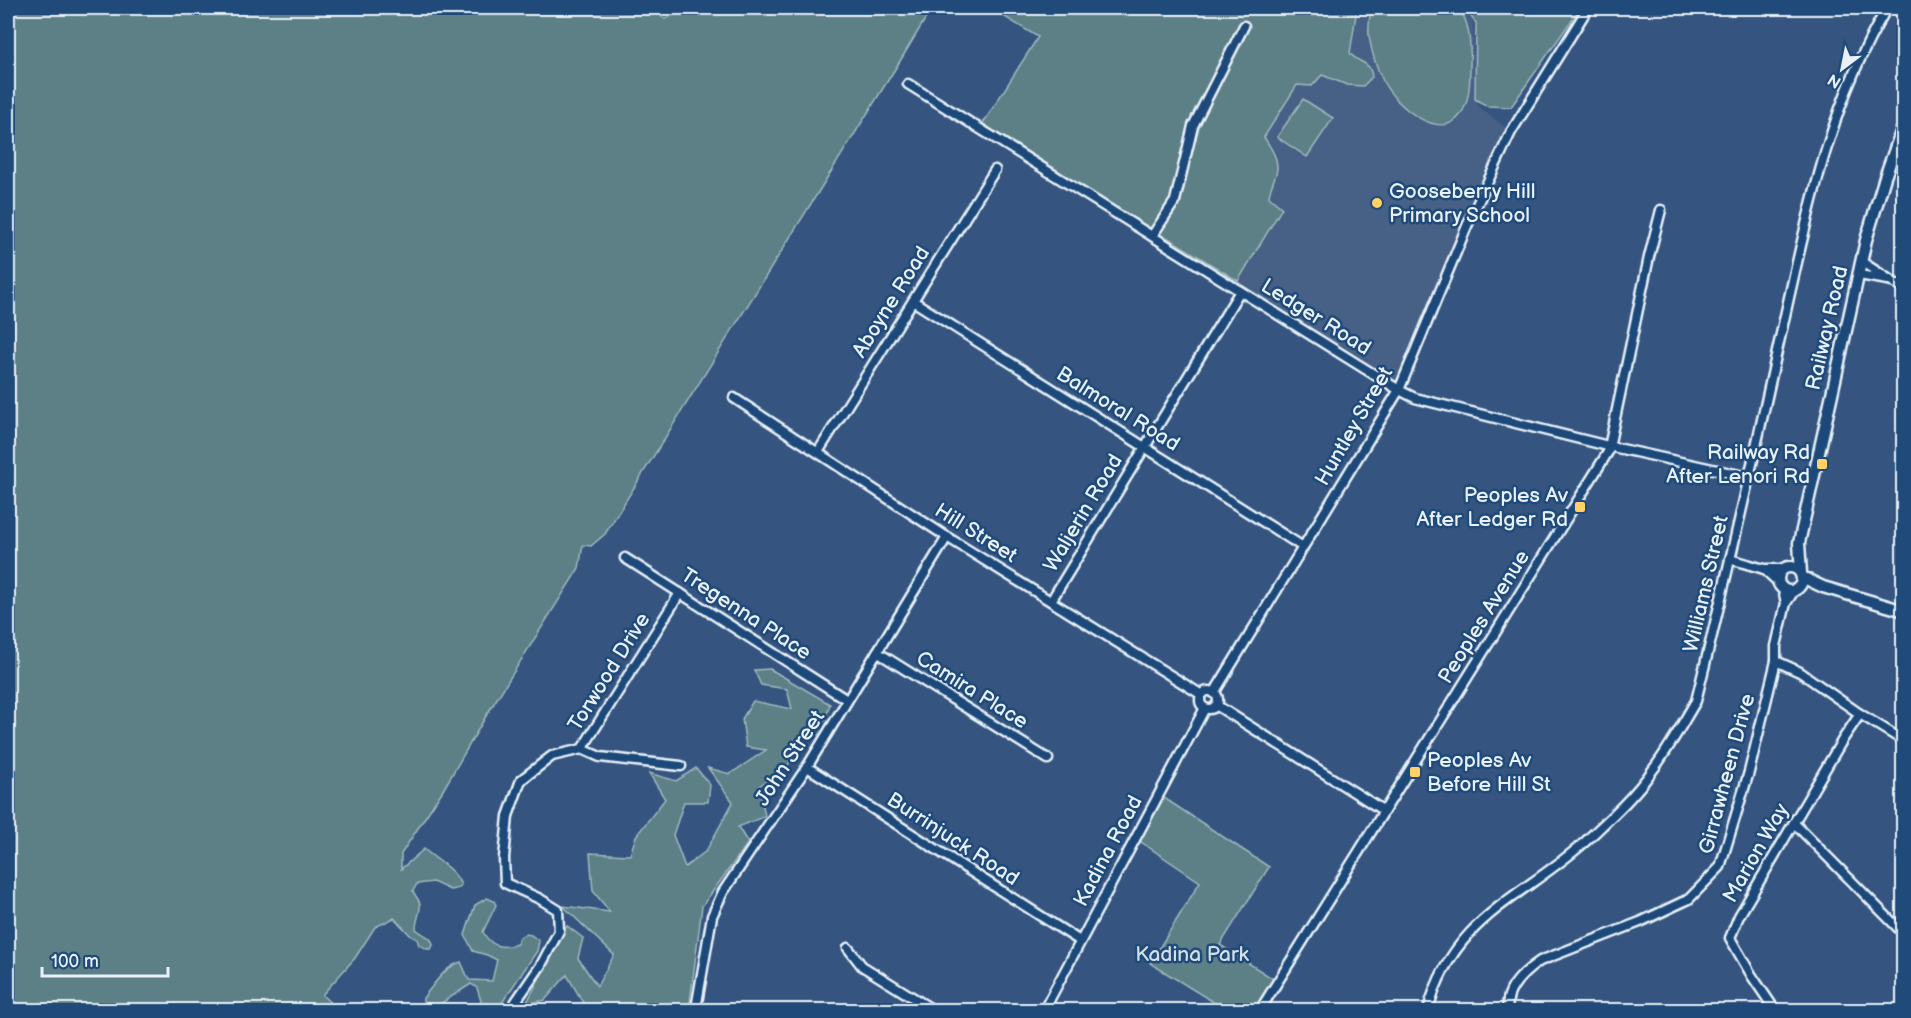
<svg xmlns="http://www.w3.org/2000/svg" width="1911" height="1018" font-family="'Balsamiq Sans',sans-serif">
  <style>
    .built { fill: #476086 }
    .green { fill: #5c8086; stroke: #a2b8bf; stroke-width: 1.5 }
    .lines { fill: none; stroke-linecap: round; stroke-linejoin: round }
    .minor-casing { stroke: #e8f1f8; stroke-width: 13 }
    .tertiary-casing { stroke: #e8f1f8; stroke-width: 15 }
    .minor { stroke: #1f4a7a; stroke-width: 8 }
    .tertiary { stroke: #1f4a7a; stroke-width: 10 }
    .poi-dot { fill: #ffd166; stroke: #1f4a7a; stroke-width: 2 }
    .labels { text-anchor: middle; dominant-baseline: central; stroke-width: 5; stroke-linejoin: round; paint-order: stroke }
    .poi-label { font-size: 21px; fill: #e8f1f8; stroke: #1f4a7a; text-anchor: start }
    .street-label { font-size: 21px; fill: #e8f1f8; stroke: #1f4a7a }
    .park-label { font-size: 21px; fill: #d3e0e7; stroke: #1f4a7a }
  </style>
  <rect width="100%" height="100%" fill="#355580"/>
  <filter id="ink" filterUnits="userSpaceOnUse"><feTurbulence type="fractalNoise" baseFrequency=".0167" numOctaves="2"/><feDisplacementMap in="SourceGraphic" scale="12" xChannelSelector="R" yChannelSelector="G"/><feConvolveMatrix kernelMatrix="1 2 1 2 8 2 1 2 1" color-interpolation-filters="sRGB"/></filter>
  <g filter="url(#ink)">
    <path class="built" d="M1347,8H1463L1473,21L1477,105L1511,132L1399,390L1236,288L1238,281L1282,208L1269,197L1270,187L1277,169L1275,154L1264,137Z"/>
    <g class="green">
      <path d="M8,8H653L665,19L676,14L680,8H932L900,61L605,534L591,546L583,545L579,568L486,716L443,790L401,854V869L424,849C437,861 454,868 461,885L459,888L450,890L433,882L417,884L413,891C415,896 419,899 420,904C421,912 416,920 416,929C422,935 432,936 433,945L431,949H427L419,945L417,939L411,936L394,918L375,927L355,958L322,995L338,1010H8Z"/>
      <path d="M990,8H1357L1350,53C1359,65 1370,59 1372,77L1363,86L1347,85L1322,75L1312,86L1297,85L1264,137C1270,147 1278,157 1277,169C1276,178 1270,186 1269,197L1282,208L1238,281L1167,237L1164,243L980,128L1038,37Z"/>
      <path d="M1371,8H1459C1470,23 1471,46 1470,65C1470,81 1470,100 1461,114C1440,144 1395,104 1384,83C1377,69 1371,51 1369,35C1368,26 1370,16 1371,8Z"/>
      <path d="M1464,8H1580L1511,107L1487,106L1475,99L1476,23Z"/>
      <path d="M1303,99L1333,118L1307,157L1277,137Z"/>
      <path d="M770,669L830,704L825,720L803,740L787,767L759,786L765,816L738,827L748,843L702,906L689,1010H580L584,1004L567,975L545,1000L526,1004L567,926L583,938L578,958L597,986L614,955L563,906L610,912L593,891L590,853L630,855L636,836L665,799L649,773L676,781L696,768L710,785L708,802H684L673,835L685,867L706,851L733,802L708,768L730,774L766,750L746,747L742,719L753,701L792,709L787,689L761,685L754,670Z"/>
      <path d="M1158,794L1269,867L1220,945L1278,982L1260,1010H1226L1150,963L1200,882L1135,838Z"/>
      <path d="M487,898L494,901L496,905L483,932C491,947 502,949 517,944L520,937L525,934L531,935L539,941L537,951L497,1010H472L477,1007L481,1001L477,988L471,984L431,1010C425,1008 422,1004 423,998C433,986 445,966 461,962L469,980L492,981L497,960L487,955L473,951L465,935L475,905Z"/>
    </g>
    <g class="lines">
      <g class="minor-casing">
        <g id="minor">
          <path d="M908,84L1399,390L1415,398L1608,446L1749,477"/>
          <path d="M1152,236L1175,201L1193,126L1244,26"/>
          <path d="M1862,262L1904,289"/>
          <path d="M1859,275L1888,280"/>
          <path d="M913,301L1303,547"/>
          <path d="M734,398L947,537L1202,695"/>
          <path d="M818,452L995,170"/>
          <path d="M625,558L847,700"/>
          <path d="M1730,559L1764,569H1783"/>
          <path d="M1764,569L1778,582"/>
          <path d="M1783,589L1786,603"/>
          <path d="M1051,601L1240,291"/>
          <path d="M877,652L1048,759"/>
          <path d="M1776,661L1800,672L1860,714L1904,741"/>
          <circle cx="1209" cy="700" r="9"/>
          <path d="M1214,693L1399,390L1467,226L1511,132L1588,8"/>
          <path d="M1216,705L1384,811"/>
          <path d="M582,749L600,757L681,766"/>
          <path d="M807,767L1080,941"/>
          <path d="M1794,823L1904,934"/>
          <path d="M848,948L862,966L933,1010"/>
          <path d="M510,1010L541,965L559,931L558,910L540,899L505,883L504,858L508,816L521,780L552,756L582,749L680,593"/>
          <path d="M697,1010V1003L712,916L723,892L807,767L947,537"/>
          <path d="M1044,1010L1205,708"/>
          <path d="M1260,1010L1608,452L1649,257L1661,210"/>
          <path d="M1428,1010C1453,917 1521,899 1586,841C1609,819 1634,797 1652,771C1669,749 1682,724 1696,701C1725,584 1752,466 1778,347C1804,233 1826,109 1887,8"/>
          <path d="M1508,1010C1504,989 1524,972 1540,961L1640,922L1689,899L1720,867L1749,772L1776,661V646L1786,603L1794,591"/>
          <path d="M1775,1010L1752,976L1730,938L1739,916L1843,739L1860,714"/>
        </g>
      </g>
      <g class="tertiary-casing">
        <g id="tertiary">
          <circle cx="1790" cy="579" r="12"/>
          <path d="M1801,573L1799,543L1866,240L1885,177L1904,124"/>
          <path d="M1802,577L1823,587L1904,611"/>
        </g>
      </g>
      <use href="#minor" class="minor"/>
      <use href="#tertiary" class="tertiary"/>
    </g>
  </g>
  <g class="poi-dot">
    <circle cx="1377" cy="203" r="6"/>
    <rect x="1816" y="458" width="12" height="12" rx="3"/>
    <rect x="1574" y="501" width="12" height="12" rx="3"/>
    <rect x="1409" y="766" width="12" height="12" rx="3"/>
  </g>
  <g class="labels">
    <g class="poi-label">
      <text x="1389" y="191">Gooseberry Hill<tspan x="1389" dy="24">Primary School</tspan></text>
      <text x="1810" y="452" text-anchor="end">Railway Rd<tspan x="1810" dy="24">After Lenori Rd</tspan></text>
      <text x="1568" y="495" text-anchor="end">Peoples Av<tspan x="1568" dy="24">After Ledger Rd</tspan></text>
      <text x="1427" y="760">Peoples Av<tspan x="1427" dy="24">Before Hill St</tspan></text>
    </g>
    <g class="street-label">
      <text transform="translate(891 302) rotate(-58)">Aboyne Road</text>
      <text transform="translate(1316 317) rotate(32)">Ledger Road</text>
      <text transform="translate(1827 328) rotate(-77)">Railway Road</text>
      <text transform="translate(1118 409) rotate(32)">Balmoral Road</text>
      <text transform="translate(1354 426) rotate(-60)">Huntley Street</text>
      <text transform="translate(1083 513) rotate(-59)">Waljerin Road</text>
      <text transform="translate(976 533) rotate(32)">Hill Street</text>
      <text transform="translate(1706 584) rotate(-77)">Williams Street</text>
      <text transform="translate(746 614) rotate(33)">Tregenna Place</text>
      <text transform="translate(1484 617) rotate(-58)">Peoples Avenue</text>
      <text transform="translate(609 672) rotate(-58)">Torwood Drive</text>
      <text transform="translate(972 690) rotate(32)">Camira Place</text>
      <text transform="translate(790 758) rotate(-57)">John Street</text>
      <text transform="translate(1727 774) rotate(-75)">Girrawheen Drive</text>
      <text transform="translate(953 839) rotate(33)">Burrinjuck Road</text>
      <text transform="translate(1108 851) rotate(-62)">Kadina Road</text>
      <text transform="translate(1756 853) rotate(-60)">Marion Way</text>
    </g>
    <g class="park-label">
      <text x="1192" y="954">Kadina Park</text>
    </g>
  </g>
  <rect width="1911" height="1018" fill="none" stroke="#1f4a7a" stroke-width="30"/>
  <rect x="15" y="15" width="1881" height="988" fill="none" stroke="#e8f1f8" stroke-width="2" filter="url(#ink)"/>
  <g transform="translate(1842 69) rotate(212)" stroke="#1f4a7a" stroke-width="4.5" paint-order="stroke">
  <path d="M0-4.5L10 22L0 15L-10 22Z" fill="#e8f1f8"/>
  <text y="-9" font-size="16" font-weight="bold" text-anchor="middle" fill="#e8f1f8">N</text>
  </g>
  <path d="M42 967v9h126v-9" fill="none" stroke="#e8f1f8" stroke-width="3"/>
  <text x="51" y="967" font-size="18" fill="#e8f1f8" stroke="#1f4a7a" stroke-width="4.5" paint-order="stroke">100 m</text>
</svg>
